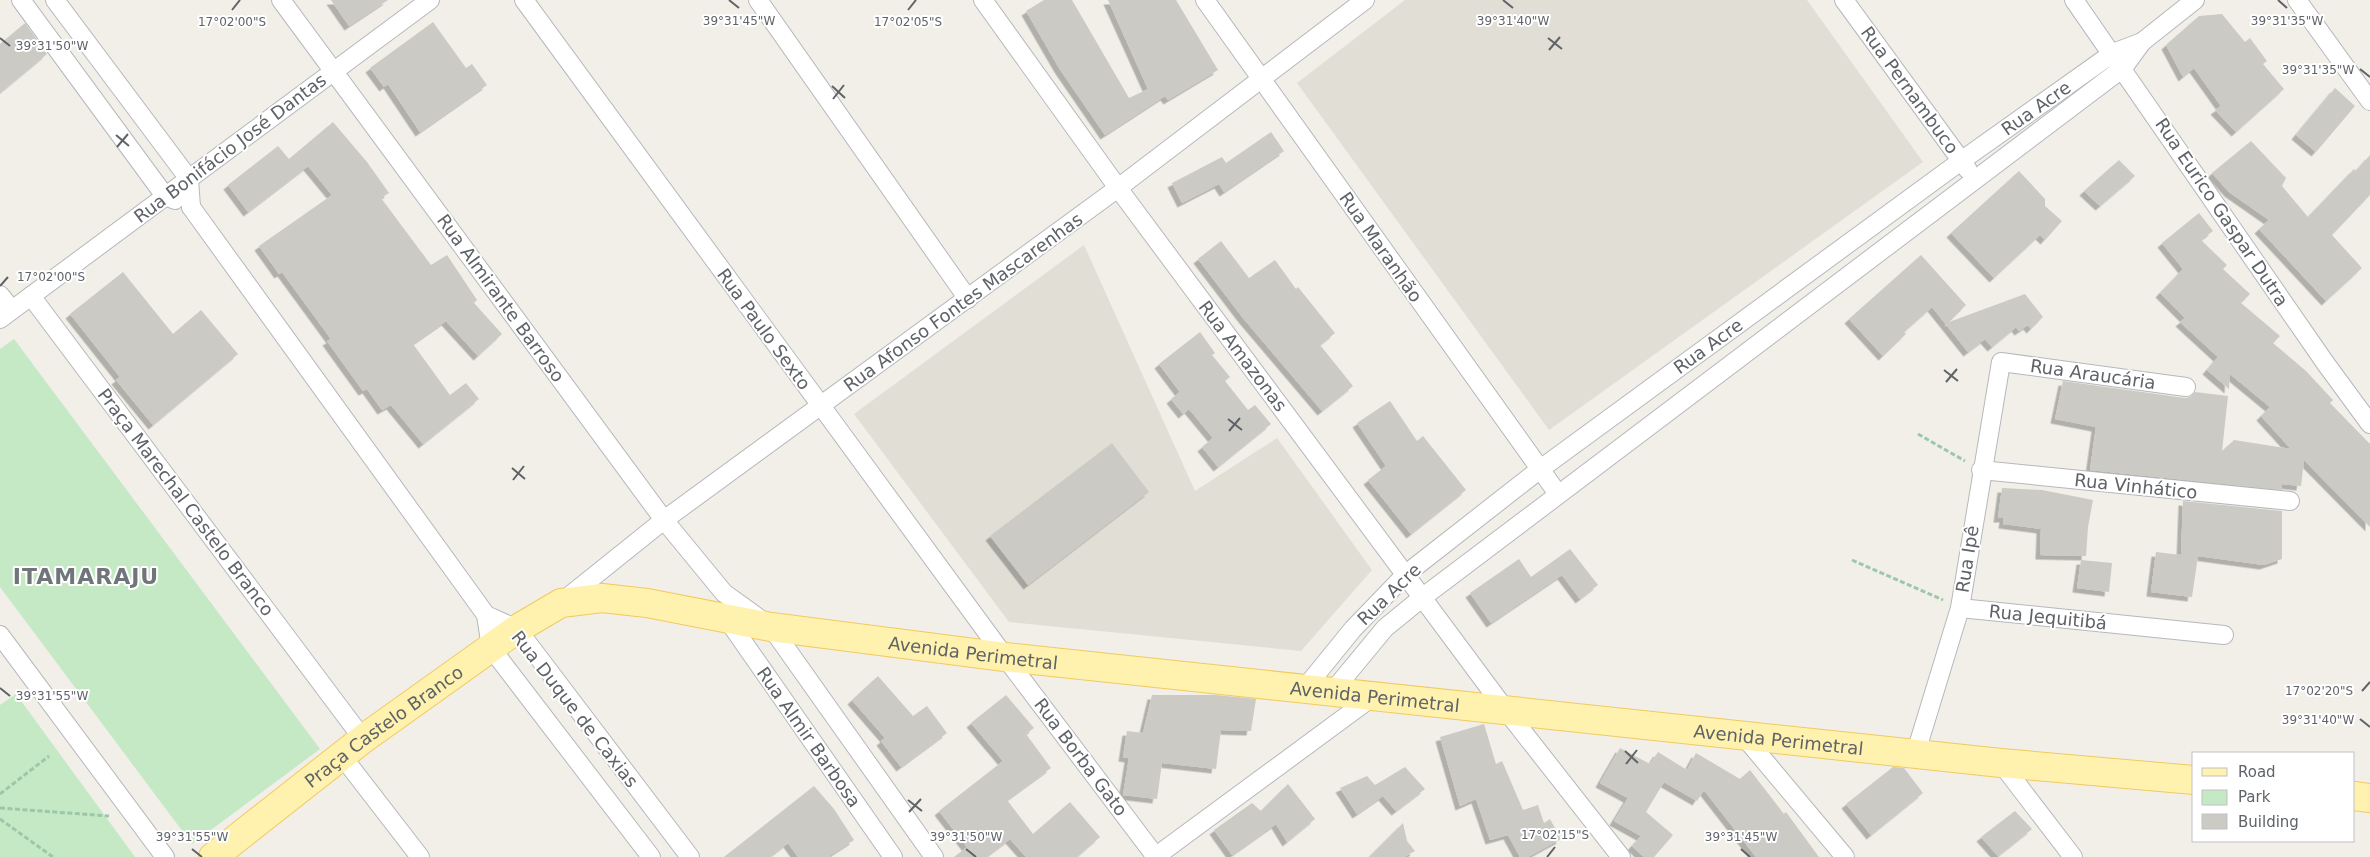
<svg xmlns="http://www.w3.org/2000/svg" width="2370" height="857" font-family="'DejaVu Sans',sans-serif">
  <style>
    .education { fill: #e1ded6 }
    .green { fill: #c5e8c5 }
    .building { fill: #cccac5; filter: url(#shadow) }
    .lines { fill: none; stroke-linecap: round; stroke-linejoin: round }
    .minor-casing { stroke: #b5b8bc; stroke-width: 20 }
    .primary-casing { stroke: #f2c960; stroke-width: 30 }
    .path { stroke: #9cc7a9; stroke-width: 3; stroke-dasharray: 5 2.5; stroke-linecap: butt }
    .minor { stroke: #fff; stroke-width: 18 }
    .primary { stroke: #fff2af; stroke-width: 28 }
    .ticks { fill: none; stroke: #5f6368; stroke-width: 2 }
    .labels { text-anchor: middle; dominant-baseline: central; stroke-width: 4; stroke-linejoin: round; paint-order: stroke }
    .street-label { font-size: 18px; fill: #5f6368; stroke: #fff }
    .district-label { font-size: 22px; font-weight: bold; letter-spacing: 1px; fill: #70757a; stroke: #fff }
    .ticks-label { font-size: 12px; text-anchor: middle; fill: #5f6368; stroke: #fff; stroke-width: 4; stroke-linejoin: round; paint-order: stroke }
  </style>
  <defs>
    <filter id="shadow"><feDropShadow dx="-4.5" dy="4.5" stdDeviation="0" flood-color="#0004"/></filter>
  </defs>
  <rect width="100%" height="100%" fill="#f1efe8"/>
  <g class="education">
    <path d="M1405,0H1807L1923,162L1549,430L1297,83Z"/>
    <path d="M1084,245L1195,491L1277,438L1372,570L1301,651L1009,622L854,414Z"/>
  </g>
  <g class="green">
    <path d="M14,339L320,749L192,844L0,587V349Z"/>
    <path d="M16,694L135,857H0V705Z"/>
  </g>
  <g class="building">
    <path d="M331,0H388L349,26Z"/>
    <path d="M1044,0H1072L1129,98L1148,89L1108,0H1176L1218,70L1168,100L1165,96L1105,135L1059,68L1026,11Z"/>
    <path d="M2222,14L2245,42L2250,38L2267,61L2263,64L2284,89L2236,132L2215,110L2221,106L2194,68L2183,77L2166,45L2199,16Z"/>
    <path d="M433,22L466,68L472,64L487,85L420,132L388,84L384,87L370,68Z"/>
    <path d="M25,23L47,54L0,93V44Z"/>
    <path d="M2335,88L2355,106L2316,152L2296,135Z"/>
    <path d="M333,122L367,162L389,193L381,198L431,265L447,255L477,300L474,303L502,334L478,356L446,321L413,344L450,395L466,383L479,399L423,444L391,405L382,410L367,389L363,391L327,341L331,339L282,272L279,274L259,246L332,195L308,166L248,212L228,185L278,146L289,159Z"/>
    <path d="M1271,132L1284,151L1224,192L1219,184L1182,203L1172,183L1222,157L1226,163Z"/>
    <path d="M2251,141L2286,178L2282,186L2308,217L2354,169L2356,171L2370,155V195L2332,235L2362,268L2326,301L2259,229L2269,220L2229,192L2212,173Z"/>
    <path d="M2119,160L2135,176L2100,206L2084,191Z"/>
    <path d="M2019,171L2045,199V206L2062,221L2045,240L2040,235L1994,278L1951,233Z"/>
    <path d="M2199,213L2213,231L2201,240L2227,265L2223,269L2250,294L2241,303L2280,336L2273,343L2306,371L2333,400L2330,403L2370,444V527L2304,460L2301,486L2282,484V490L2090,470L2096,427L2055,419L2063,381L2185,398L2190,397L2195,392L2228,396L2222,451L2234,440L2291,449L2261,416L2270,407L2230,374L2229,389L2207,370L2218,357L2180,322L2185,318L2160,293L2183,269L2162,243Z"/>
    <path d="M1221,241L1249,278L1275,260L1296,289L1298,287L1335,333L1320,345L1353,386L1322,411L1243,318L1198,259Z"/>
    <path d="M1921,255L1966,305L1949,322L2025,294L2043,317L2031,329L2028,325L2019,331L2016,327L1992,347L1985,339L1968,352L1932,307L1904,332L1906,334L1883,356L1849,319Z"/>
    <path d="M123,272L173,334L201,310L238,354L153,425L116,380L120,377L70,314Z"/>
    <path d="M1200,332L1215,353L1212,355L1230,377L1225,381L1248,410L1255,405L1271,424L1218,467L1202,447L1213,438L1189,409L1183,414L1171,399L1180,392L1159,364Z"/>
    <path d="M1390,401L1417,441L1423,436L1466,490L1411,534L1368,480L1386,466L1357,423Z"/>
    <path d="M1112,443L1149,492L1028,585L990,536Z"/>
    <path d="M2002,488L2042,490L2093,500L2088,527L2086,556L2040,555L2041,529L2003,524L2004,518H1998Z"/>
    <path d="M2183,501L2282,511V559L2264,565L2198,556L2192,597L2151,592L2156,552L2181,555Z"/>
    <path d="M1570,549L1598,585L1580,599L1562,575L1491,623L1470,593L1519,559L1531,577Z"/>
    <path d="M2081,560L2112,563L2109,592L2077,588Z"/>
    <path d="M878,676L913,716L927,706L947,733L901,767L881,741L885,738L852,700Z"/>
    <path d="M1006,695L1034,728L1026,734L1051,768L1007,800L1033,834L1070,802L1100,837L1077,857H1026L1010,839L986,857H954L967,847L939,811L1003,761L971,723Z"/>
    <path d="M1152,695H1216L1256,699L1251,731L1221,730L1216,769L1162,763L1157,799L1123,795L1129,758L1123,757L1127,731L1143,733Z"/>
    <path d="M1484,724L1496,764L1502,761L1523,810L1538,805L1544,823L1550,819L1561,839L1528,857H1520L1508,835L1490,840L1476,799L1460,806L1440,737Z"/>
    <path d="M1620,748L1650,764L1658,752L1687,770L1696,753L1740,779L1750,770L1784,814L1786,812L1819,857H1756L1704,790L1697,801L1664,782L1646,812L1673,835L1654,857H1644L1632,846L1641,836L1614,821L1628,798L1600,783Z"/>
    <path d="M1405,767L1425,789L1396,811L1383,796L1357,814L1340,788L1367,776L1375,785Z"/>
    <path d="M1893,767L1904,768L1923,793L1871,835L1846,804Z"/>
    <path d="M1288,784L1315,819L1287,842L1276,824L1232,855L1214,830L1252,803L1261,811Z"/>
    <path d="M814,786L834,809L854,840L828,857H798L788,843L770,857H724Z"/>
    <path d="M2015,811L2032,829L1998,856L1981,837Z"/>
    <path d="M1403,823L1407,841L1415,851L1404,857H1369Z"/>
  </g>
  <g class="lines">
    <g class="minor-casing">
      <g id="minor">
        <path d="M21,0L165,196L175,200"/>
        <path d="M55,0L189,179L191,207"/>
        <path d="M281,0L664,520L724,593L771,627L934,857"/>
        <path d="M524,0L1005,657L1156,857"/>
        <path d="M758,0L968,299"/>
        <path d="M983,0L1118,188L1505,709L1621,857"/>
        <path d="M1205,0L1558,494"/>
        <path d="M1844,0L1968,170"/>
        <path d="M2074,0L2326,364L2370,424"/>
        <path d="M2297,0L2370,101"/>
        <path d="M191,207L486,615L491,648L651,857"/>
        <path d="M0,295L12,310"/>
        <path d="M31,296L363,739"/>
        <path d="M0,319L430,0"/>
        <path d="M1981,470L2290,501"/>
        <path d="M563,601L664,520L1118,188L1365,0"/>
        <path d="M1960,608L2224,635"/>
        <path d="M486,615L517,629L690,857"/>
        <path d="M725,616L893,857"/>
        <path d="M0,635L165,857"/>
        <path d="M1305,688L1353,629L1406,574L1539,470L1961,161L2113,53L2142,42L2195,0"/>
        <path d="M1333,691L1385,628L1423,597L2123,68L2142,42"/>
        <path d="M1742,734L1845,857"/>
        <path d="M1916,752L1960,608L2001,362L2186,387"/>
        <path d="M342,756L420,857"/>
        <path d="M2001,763L2073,857"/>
        <path d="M1155,857L1375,695"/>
      </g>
    </g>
    <g class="primary-casing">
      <g id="primary">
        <path d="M2354,796L2370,798"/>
        <path id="s1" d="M213,857L363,739L517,629L561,603L602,598L647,603L771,627L1005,657L2001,763L2194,780"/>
      </g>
    </g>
    <g class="path">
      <path d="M1918,434L1965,461"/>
      <path d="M1852,560L1943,600"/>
      <path d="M0,794L49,756"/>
      <path d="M0,808L109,816"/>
      <path d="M0,819L53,857"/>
    </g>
    <use href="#minor" class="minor"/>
    <use href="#primary" class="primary"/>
  </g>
  <path class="ticks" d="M729,0L739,8M1503,0L1513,8M2278,0L2287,8M232,10L240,0M908,10L916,0M0,38L10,46M1548,38L1562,49M1549,50L1560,37M2360,69L2370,77M832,86L845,98M833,99L844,85M116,135L129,146M117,147L128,134M0,286L8,277M1944,370L1958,381M1946,382L1957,369M1228,419L1242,430M1229,431L1240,418M512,468L525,479M513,480L524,466M0,688L10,696M2362,691L2370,682M2360,719L2370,727M1625,751L1638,763M1626,764L1637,750M908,800L922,811M909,812L921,799M192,849L202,857M966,849L976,857M1741,849L1750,857M1547,857L1555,847"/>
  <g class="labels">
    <g class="street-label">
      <text transform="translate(1910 90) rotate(54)">Rua Pernambuco</text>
      <text transform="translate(2036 108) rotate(-35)">Rua Acre</text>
      <text transform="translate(230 148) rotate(-37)">Rua Bonifácio José Dantas</text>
      <text transform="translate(2222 212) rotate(56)">Rua Eurico Gaspar Dutra</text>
      <text transform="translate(1381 247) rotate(55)">Rua Maranhão</text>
      <text transform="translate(501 298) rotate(54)">Rua Almirante Barroso</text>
      <text transform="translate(963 302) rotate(-36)">Rua Afonso Fontes Mascarenhas</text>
      <text transform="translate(764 329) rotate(54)">Rua Paulo Sexto</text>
      <text transform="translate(1708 346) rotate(-36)">Rua Acre</text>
      <text transform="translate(1243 356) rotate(53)">Rua Amazonas</text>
      <text transform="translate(2093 374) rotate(8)">Rua Araucária</text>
      <text transform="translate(2136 486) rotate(6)">Rua Vinhático</text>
      <text transform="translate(186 502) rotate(53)">Praça Marechal Castelo Branco</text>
      <text transform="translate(1967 559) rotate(-81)">Rua Ipê</text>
      <text transform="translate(1389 594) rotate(-44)">Rua Acre</text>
      <text transform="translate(2048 617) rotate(6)">Rua Jequitibá</text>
      <text stroke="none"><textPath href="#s1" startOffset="848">Avenida Perimetral</textPath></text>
      <text stroke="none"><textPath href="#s1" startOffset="1252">Avenida Perimetral</textPath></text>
      <text transform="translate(575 709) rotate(52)">Rua Duque de Caxias</text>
      <text stroke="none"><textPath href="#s1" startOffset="215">Praça Castelo Branco</textPath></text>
      <text transform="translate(809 737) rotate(55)">Rua Almir Barbosa</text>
      <text stroke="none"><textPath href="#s1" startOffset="1658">Avenida Perimetral</textPath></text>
      <text transform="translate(1081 757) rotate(53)">Rua Borba Gato</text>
    </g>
    <g class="district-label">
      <text x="86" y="576">ITAMARAJU</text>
    </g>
  </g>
  <g class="ticks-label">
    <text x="739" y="25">39°31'45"W</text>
    <text x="1513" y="25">39°31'40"W</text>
    <text x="2287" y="25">39°31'35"W</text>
    <text x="232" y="26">17°02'00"S</text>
    <text x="908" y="26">17°02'05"S</text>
    <text x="52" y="50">39°31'50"W</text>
    <text x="2318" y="74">39°31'35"W</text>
    <text x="51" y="281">17°02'00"S</text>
    <text x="2319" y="695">17°02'20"S</text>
    <text x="52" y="700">39°31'55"W</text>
    <text x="2318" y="724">39°31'40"W</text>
    <text x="1555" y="839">17°02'15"S</text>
    <text x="192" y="841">39°31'55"W</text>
    <text x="966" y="841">39°31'50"W</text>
    <text x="1741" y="841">39°31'45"W</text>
  </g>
  <rect x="2192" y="752" width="162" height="90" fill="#ffffff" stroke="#bfc1c3"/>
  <rect x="2202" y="768" width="25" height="8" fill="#fff2af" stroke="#bfc1c3"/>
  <text x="2238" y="777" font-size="15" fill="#5f6368">Road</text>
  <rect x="2202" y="790" width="25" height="15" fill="#c5e8c5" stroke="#bfc1c3"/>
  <text x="2238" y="802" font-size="15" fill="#5f6368">Park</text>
  <rect x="2202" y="814" width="25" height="15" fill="#cccac5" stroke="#bfc1c3"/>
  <text x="2238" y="827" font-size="15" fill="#5f6368">Building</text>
</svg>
